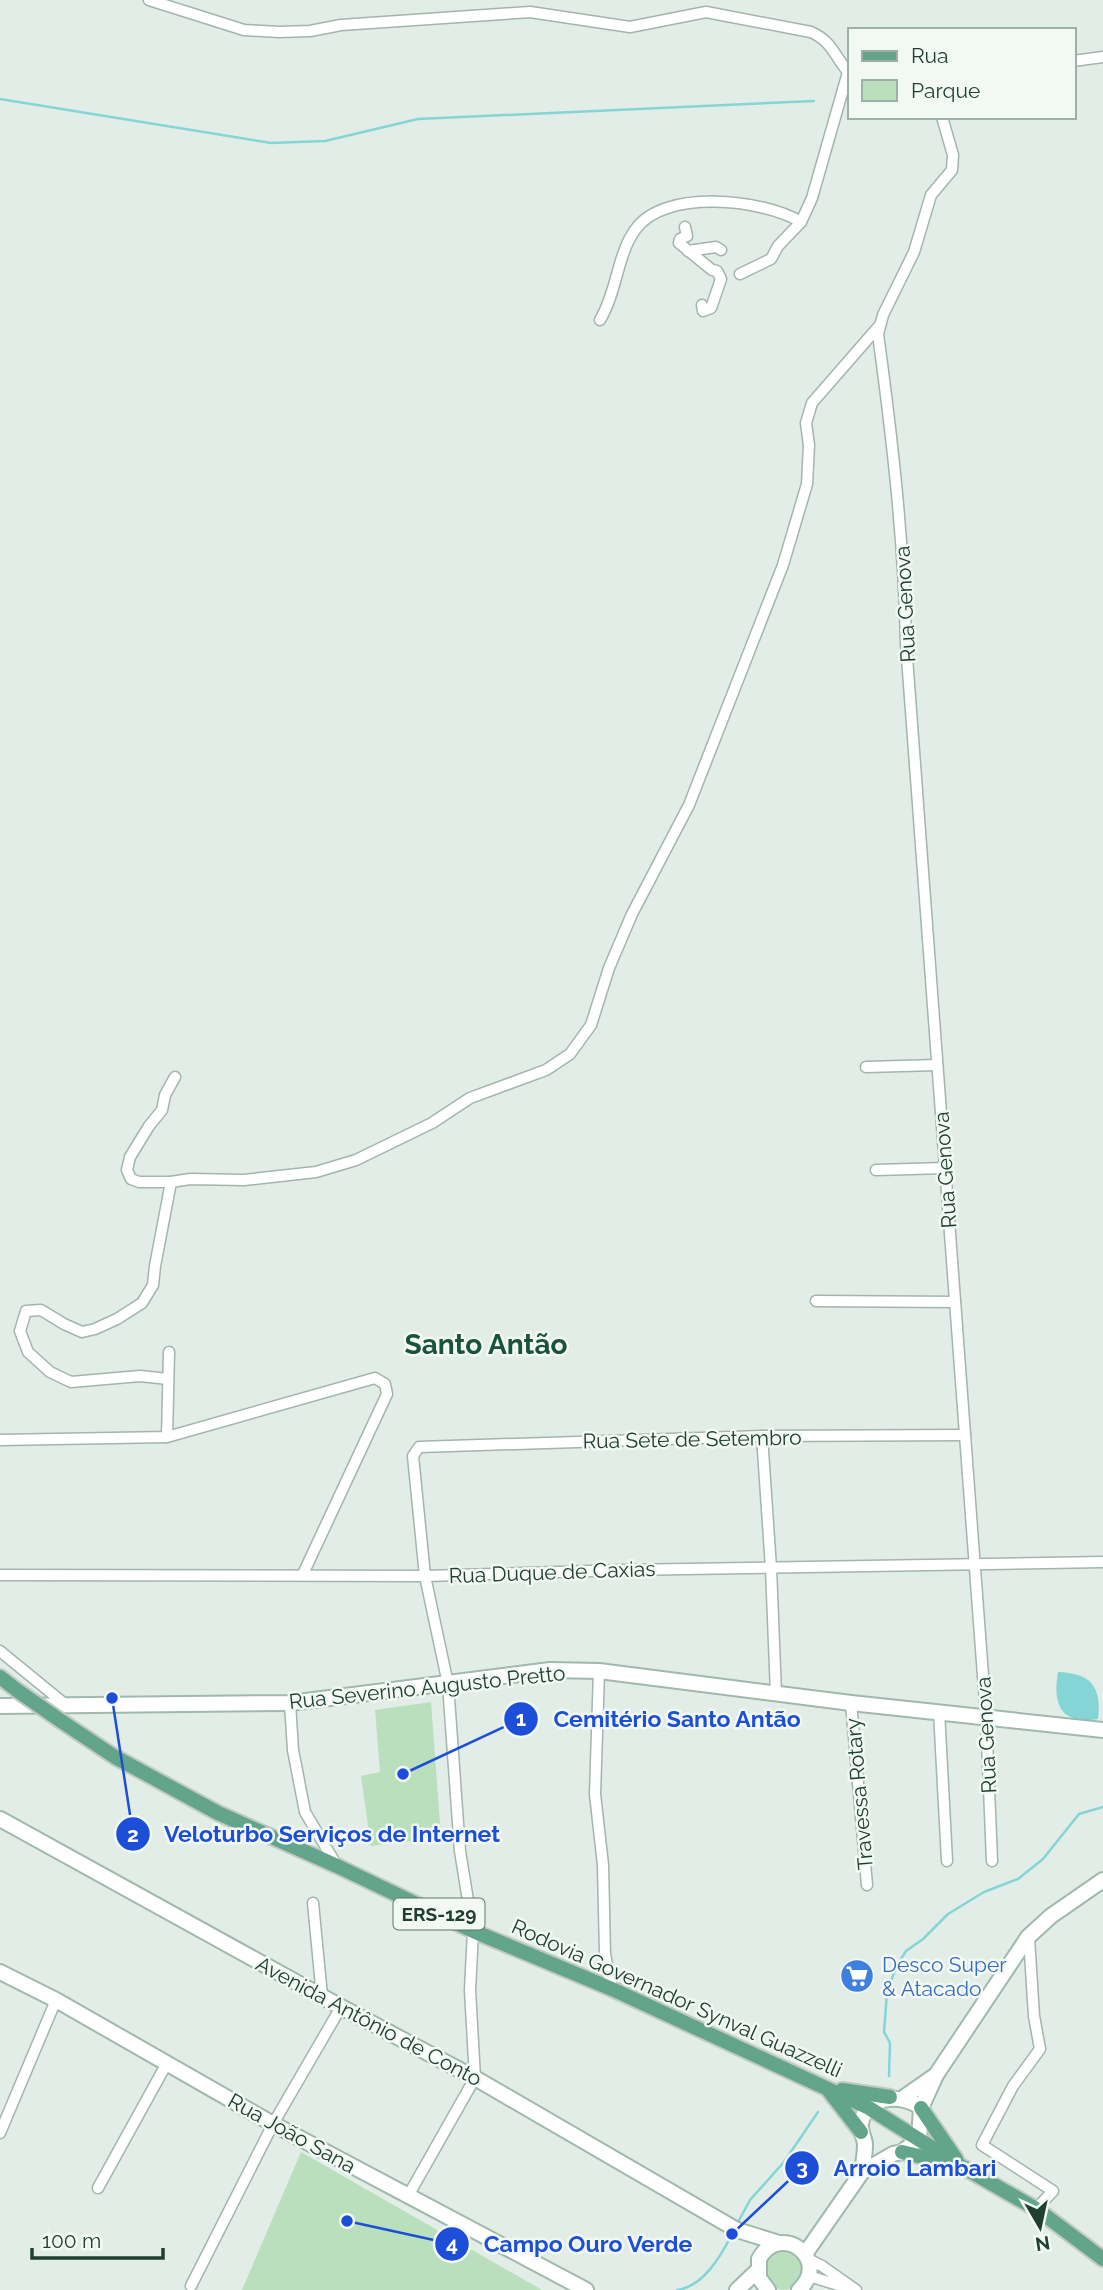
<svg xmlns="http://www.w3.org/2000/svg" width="1103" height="2290" font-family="Raleway,sans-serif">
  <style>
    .green { fill: #b9dfbd }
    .water { fill: #85d5d6 }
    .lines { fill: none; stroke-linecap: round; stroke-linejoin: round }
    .stream { stroke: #85d5d6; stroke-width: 2.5 }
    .street-casing { stroke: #a3b5ac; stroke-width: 13 }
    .secondary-casing { stroke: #9fb9ac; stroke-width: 18 }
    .primary-casing { stroke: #c1c9c6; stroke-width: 18 }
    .street { stroke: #fff; stroke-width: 10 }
    .secondary { stroke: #fff; stroke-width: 14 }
    .primary { stroke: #63a58a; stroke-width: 14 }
    .primary-bridge-casing { stroke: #c1c9c6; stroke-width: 18; stroke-linecap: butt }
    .primary-bridge { stroke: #63a58a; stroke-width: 14 }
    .labels { text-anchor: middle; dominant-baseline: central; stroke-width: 5; stroke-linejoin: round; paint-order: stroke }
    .shield { fill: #f2f9f5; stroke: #5f776c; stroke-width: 2 }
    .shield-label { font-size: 19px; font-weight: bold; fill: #203f32 }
    .street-label { font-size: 21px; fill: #203f32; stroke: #f2f9f5 }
    .shop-label { font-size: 21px; fill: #366cbe; stroke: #f2f9f5; text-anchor: start }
    .district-label { font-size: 28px; font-weight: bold; fill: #1b523c; stroke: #f2f9f5 }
    .leader { fill: none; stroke: #1d4ed8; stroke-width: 2.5 }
    .callout-dot { fill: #1d4ed8; stroke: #f2f9f5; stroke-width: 2.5 }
    .mark-label { font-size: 21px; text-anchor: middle; font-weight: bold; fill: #fff }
    .callout-label { font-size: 23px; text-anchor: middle; font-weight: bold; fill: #1d4ed8; stroke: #f2f9f5; stroke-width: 5; stroke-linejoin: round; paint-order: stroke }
  </style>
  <rect width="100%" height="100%" fill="#e1ede6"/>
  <g class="green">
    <path d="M431,1702L441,1837L371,1846L361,1776L380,1772L375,1710Z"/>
    <path d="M301,2152L542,2290H242Z"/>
    <circle cx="783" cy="2271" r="19"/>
  </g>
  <path class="water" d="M1058,1672C1090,1673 1102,1686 1098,1719C1062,1725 1052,1706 1058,1672Z"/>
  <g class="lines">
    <g class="stream">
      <path d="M0,99L271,143L325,141L418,119L814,101"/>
      <path d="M889,2076L890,2043L884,2032L887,1993L896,1967L906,1951L923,1939L948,1914L984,1892L1018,1879L1043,1859L1079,1814L1103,1807"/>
      <path d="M737,2224L750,2200L784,2162L818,2112"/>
      <path d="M677,2290C703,2287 721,2256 732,2234"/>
    </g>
    <g class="street-casing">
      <g id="street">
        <path d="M149,0L244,30L279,32L310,31L341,25L530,12L630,27L706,12L811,32C833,42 834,56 849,73"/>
        <path d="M1073,61L1103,57"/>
        <path d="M942,117L953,155L952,170L931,195L914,252L883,315L878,334C892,437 904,540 906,644L986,1716L992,1861"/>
        <path d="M685,227L687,236L680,239L679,243L712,270L717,271L721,279L711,308L703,311L702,305"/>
        <path d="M688,251L716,247L721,250"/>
        <path d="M740,274L771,259L778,246L801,222L812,198L848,72"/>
        <path d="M600,320C617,292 617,255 635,230C664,188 763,199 801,222"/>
        <path d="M866,1067L937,1065"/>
        <path d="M175,1077L165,1095L162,1110L149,1126L130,1157L127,1170L131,1179L139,1182H171L190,1179L244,1180L316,1172L356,1160L432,1123L470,1098L546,1070L570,1054L591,1025L609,968L632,914L689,805L783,565L807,484L809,445L806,423L812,403L879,326"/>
        <path d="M876,1170L945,1168"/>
        <path d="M816,1301L955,1302"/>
        <path d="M168,1379L140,1376L71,1382L50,1372L28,1352L20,1331L26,1311L41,1310L64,1324L82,1332L95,1329L117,1319L142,1303L153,1285L155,1266L171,1182"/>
        <path d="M762,1436L771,1568L776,1694"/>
        <path d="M167,1437L169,1352"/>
        <path d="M0,1440L167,1437L375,1378L385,1384L387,1394L303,1574"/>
        <path d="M0,1575L425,1576L624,1570L1103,1562"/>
        <path d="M0,1651L66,1705"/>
        <path d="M599,1671L595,1794L603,1865L605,1954L612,1989"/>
        <path d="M290,1703L293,1750L305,1812L337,1866"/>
        <path d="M851,1703L867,1885"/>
        <path d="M939,1711L947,1861"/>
        <path d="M313,1903L322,1996"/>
        <path d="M1029,1938L1034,2016L1040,2049L1013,2086L982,2145L1053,2191L1036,2209"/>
        <path d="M0,2133L56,2000"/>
        <path d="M98,2188L167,2063"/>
        <path d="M408,2196L475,2078L470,1990L473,1931L460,1851L448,1684L425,1576L413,1456L419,1447L762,1436L965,1435"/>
        <path d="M808,2259L822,2266L856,2290"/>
        <path d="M809,2276L848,2288"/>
        <path d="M191,2286L273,2124L341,2007"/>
      </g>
    </g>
    <g class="secondary-casing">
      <g id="secondary">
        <path d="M0,1706L290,1703L550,1670L599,1671L851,1703L1103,1730"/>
        <path d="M0,1819L341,2007L475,2078L737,2230L779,2243"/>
        <path d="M0,1972L56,2000L273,2124L586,2290"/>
        <path d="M903,2098L936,2075"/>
        <path d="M921,2108L936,2075L1028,1937L1051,1916L1103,1880"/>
        <path d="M805,2254L862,2172L893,2154L902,2152L919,2139L921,2108C903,2093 865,2095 861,2124C860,2132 865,2138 865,2145C865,2154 863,2164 862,2172"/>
        <path d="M737,2290L757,2271"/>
        <path d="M768,2290L759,2278V2259C780,2221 832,2259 799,2290"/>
      </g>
    </g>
    <g class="primary-casing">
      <g id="primary">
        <path d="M0,1677L18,1691"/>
        <path d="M61,1721L115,1757L218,1813L337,1866L473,1931L612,1989L869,2108L961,2166L1038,2210L1103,2259"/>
        <path d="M842,2090L890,2097"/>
        <path d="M829,2091L861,2132"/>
        <path d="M921,2108L956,2159"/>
        <path d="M902,2152L951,2164"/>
      </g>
    </g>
    <use href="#street" class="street"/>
    <use href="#secondary" class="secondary"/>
    <use href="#primary" class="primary"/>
    <g class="primary-bridge-casing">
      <path id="primary-bridge" d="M18,1691L61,1721"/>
    </g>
    <use href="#primary-bridge" class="primary-bridge"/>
  </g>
  <defs>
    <g id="supermarket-disc" transform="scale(1.75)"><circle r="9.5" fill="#3f7fe0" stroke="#f2f9f5"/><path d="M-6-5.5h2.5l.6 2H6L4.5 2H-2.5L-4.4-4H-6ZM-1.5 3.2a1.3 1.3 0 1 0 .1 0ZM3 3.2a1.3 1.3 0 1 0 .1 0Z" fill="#fff"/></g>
  </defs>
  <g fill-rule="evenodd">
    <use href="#supermarket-disc" x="857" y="1976"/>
  </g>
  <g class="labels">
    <rect class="shield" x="393.5" y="1898.5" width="91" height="31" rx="5"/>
    <g class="shield-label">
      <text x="439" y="1914">ERS-129</text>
    </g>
    <g class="street-label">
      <text transform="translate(905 604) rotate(-93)">Rua Genova</text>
      <text transform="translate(945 1170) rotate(-94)">Rua Genova</text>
      <text transform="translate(692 1439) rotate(-1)">Rua Sete de Setembro</text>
      <text transform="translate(552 1572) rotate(-2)">Rua Duque de Caxias</text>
      <text transform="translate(427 1687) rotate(-6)">Rua Severino Augusto Pretto</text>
      <text transform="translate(986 1735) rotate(-93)">Rua Genova</text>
      <text transform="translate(859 1794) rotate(-95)">Travessa Rotary</text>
      <text transform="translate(677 1998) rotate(24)">Rodovia Governador Synval Guazzelli</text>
      <text transform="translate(369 2021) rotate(28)">Avenida Antônio de Conto</text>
      <text transform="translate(292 2133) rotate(29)">Rua João Sana</text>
    </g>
    <g class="shop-label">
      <text x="882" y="1964">Desco Super<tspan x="882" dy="24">&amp; Atacado</tspan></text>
    </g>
    <g class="district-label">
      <text x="486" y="1344">Santo Antão</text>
    </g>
  </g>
  <path class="leader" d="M403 1774L521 1719M112 1698L133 1834M732 2234L802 2168M347 2221L452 2244"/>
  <g class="callout-dot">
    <circle cx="403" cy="1774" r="7"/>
    <circle cx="112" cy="1698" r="7"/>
    <circle cx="732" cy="2234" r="7"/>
    <circle cx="347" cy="2221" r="7"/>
    <circle cx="521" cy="1719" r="18"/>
    <circle cx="133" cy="1834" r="18"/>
    <circle cx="802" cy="2168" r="18"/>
    <circle cx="452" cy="2244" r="18"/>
  </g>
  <g class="mark-label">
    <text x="521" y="1726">1</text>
    <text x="133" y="1842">2</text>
    <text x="802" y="2175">3</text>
    <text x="452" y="2251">4</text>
  </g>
  <g class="callout-label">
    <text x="677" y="1727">Cemitério Santo Antão</text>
    <text x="332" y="1842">Veloturbo Serviços de Internet</text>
    <text x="915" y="2176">Arroio Lambari</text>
    <text x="588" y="2252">Campo Ouro Verde</text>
  </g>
  <rect x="848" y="28" width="228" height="91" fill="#f2f9f5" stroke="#9eafa7" stroke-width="2"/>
  <rect x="862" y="51" width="35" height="10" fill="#63a58a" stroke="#9eafa7" stroke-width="2"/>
  <text x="911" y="63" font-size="21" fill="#203f32">Rua</text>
  <rect x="862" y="80" width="35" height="21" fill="#b9dfbd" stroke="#9eafa7" stroke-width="2"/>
  <text x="911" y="98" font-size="21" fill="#203f32">Parque</text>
  <g transform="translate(1040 2227) rotate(171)" stroke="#f2f9f5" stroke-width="5" paint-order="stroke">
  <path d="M0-5L12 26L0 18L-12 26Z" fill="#203f32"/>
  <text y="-10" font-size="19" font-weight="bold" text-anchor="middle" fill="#203f32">N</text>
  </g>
  <path d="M32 2248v10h131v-10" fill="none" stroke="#203f32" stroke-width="3.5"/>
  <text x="42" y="2248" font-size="21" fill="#203f32" stroke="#f2f9f5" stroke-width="5" paint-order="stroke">100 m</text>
</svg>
